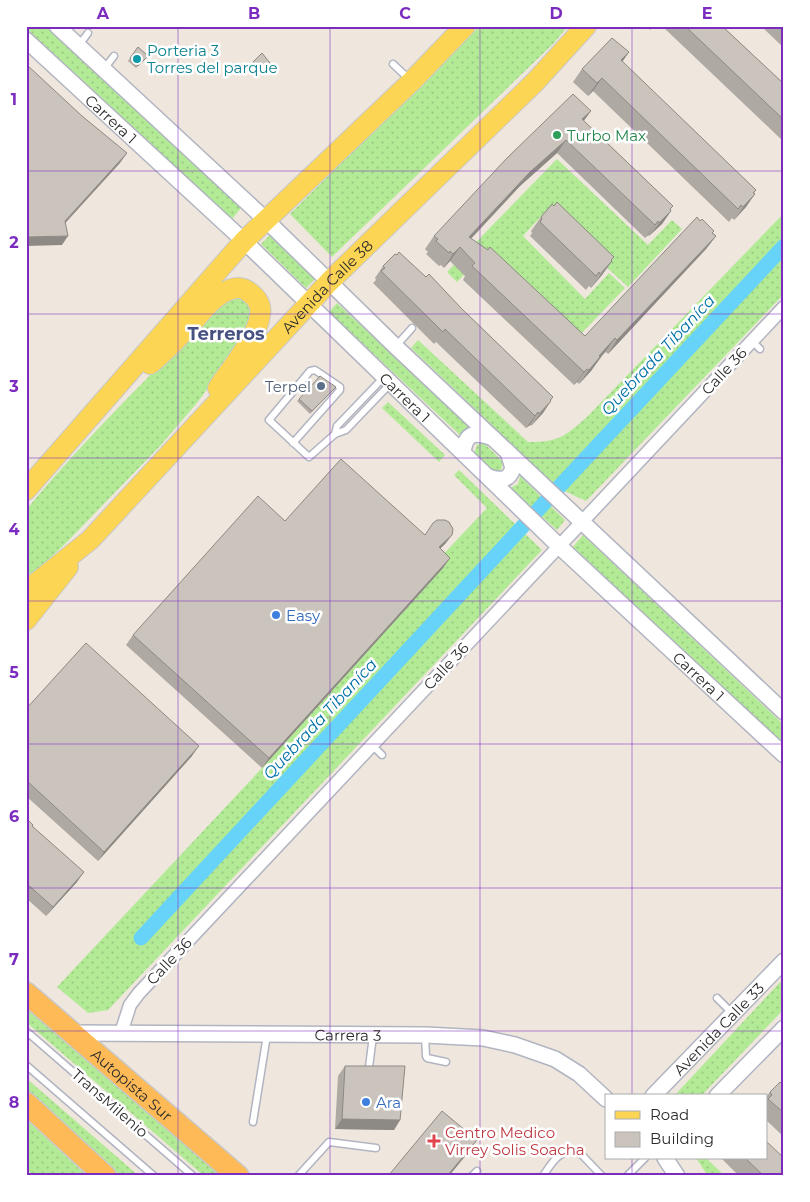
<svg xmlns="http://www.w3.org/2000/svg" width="810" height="1202" font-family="Montserrat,sans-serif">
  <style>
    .grass { fill: url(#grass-dots) }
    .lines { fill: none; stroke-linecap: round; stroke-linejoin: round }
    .canal { stroke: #68d3f9; stroke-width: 15 }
    .service-casing { stroke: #b1b4c1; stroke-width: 9 }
    .minor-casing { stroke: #b1b4c1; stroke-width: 15 }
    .tertiary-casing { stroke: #b1b4c1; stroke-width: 18 }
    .primary-casing { stroke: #c8c8c8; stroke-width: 22 }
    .trunk-casing { stroke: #c8c8c8; stroke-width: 24 }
    .service { stroke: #fff; stroke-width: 6 }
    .minor { stroke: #fff; stroke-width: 12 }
    .tertiary { stroke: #fff; stroke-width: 15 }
    .primary { stroke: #fdd554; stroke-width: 20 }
    .trunk { stroke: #feba56; stroke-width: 21 }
    .wall { fill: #aea9a3 }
    .shaded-wall { fill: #8d8984 }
    .building { fill: #cac4bd; stroke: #8d8984 }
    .grid { fill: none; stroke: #7b2cbf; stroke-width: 1; stroke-opacity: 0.55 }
    .culture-dot { fill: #0f9aa8; stroke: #fff; stroke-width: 2 }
    .leisure-dot { fill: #2e9e5b; stroke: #fff; stroke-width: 2 }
    .service-dot { fill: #5c6f8a; stroke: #fff; stroke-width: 2 }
    .shop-dot { fill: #3f7fe0; stroke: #fff; stroke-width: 2 }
    .health-dot { fill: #e0444e; stroke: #fff; stroke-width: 2 }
    .labels { text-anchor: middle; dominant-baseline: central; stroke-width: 5; stroke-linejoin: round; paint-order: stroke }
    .culture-label { font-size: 15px; fill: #0d838f; stroke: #fff; text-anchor: start }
    .street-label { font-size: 15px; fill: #2c2c2c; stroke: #fff }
    .leisure-label { font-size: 15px; fill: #27864d; stroke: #fff; text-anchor: start }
    .service-label { font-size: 15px; fill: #4e5e75; stroke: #fff; text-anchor: end }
    .shop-label { font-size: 15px; fill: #366cbe; stroke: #fff; text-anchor: start }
    .health-label { font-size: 15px; fill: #be3a42; stroke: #fff; text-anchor: start }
    .water-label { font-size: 16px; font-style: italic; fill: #0270aa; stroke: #fff }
    .quarter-label { font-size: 18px; font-weight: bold; fill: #485281; stroke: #fff }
    .neatline { fill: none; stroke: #7b2cbf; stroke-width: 2 }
    .grid-label { font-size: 16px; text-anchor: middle; font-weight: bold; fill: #7b2cbf }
  </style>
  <defs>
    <pattern id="grass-dots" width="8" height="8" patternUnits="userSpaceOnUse" patternTransform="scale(1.25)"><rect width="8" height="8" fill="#b2ea95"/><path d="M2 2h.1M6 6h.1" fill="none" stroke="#99c981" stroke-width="1.8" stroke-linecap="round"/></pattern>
  </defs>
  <rect width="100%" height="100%" fill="#efe7dd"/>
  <g class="grass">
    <path d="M26,26H45L241,208L232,219L26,28Z"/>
    <path d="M480,26H568L553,44L332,257L290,214Z"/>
    <path d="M557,159L648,245L672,220L682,229L628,287L546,211L523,236L585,299L609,273L625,288L576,339L484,254L457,282L447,272Z"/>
    <path d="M784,213V294L586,501L558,488L411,348L418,340L528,442C559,442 564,437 587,417Z"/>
    <path d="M271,234L316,278L306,288L261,244Z"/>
    <path d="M234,297L244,298L253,309L245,337L197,403L160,446L67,542L26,581V510C87,436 156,370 222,302Z"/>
    <path d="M337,303L469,427L461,436L329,312Z"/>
    <path d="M388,402L445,455L439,462L382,408Z"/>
    <path d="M481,443L485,444L503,462L501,470L498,472H492L474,454L477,445Z"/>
    <path d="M459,470L542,550L108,1010L88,1013L57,987L262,768L426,585L437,561L487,508L454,475Z"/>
    <path d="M520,476L565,520L557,530L510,488L518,484Z"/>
    <path d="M583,535L784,725V744L573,547Z"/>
    <path d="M784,978V1009L701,1096H674Z"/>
    <path d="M26,1006L225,1176H204L26,1022Z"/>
    <path d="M26,1078L139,1176H117L26,1092Z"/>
    <path d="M26,1119L87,1176H34L26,1169Z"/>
    <path d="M696,1158H706L725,1176H708Z"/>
  </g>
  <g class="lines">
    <g class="canal">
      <path d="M558,488L784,246"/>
      <path d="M536,512L547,500"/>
      <path d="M141,938L525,524"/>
    </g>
    <g class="service-casing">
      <g id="service">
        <path d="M79,45L88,33"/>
        <path d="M393,64L409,79"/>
        <path d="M104,69L114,56"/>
        <path d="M752,341L760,349"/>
        <path d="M396,346L412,328"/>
        <path d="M335,434L337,426L384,377"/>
        <path d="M293,443L340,390V387L315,370L310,371L269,420L309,457L335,434L346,430L391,383"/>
        <path d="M372,745L382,755"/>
        <path d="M717,998L732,1013"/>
        <path d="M26,1031L193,1176"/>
        <path d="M425,1035L426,1056L427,1058L446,1062"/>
        <path d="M26,1065L154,1176"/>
        <path d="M369,1067L373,1036"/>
        <path d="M253,1122L267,1035"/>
        <path d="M298,1176L329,1142L376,1148"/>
        <path d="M472,1176L477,1171"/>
        <path d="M543,1176C551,1164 556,1155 570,1150L581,1154L602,1176"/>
        <path d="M627,1176L645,1158"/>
      </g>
    </g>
    <g class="minor-casing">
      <path id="minor" d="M121,1033L130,1005L139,993L784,307"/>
    </g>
    <g class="tertiary-casing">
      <g id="tertiary">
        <path d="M57,26L266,220L395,346L784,712"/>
        <path id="s1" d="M26,40L244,241L559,546L784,755"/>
        <path d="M463,452C466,431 476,432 493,438"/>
        <path d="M489,477C500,481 509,481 513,468L508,452"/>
        <path id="s2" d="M72,1033L425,1035L483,1038L515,1045L555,1059L579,1074L606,1099"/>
        <path id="s3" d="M653,1096L784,961"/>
        <path d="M717,1096L784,1028"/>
        <path d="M665,1158L677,1176"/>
      </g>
    </g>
    <g class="primary-casing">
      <g id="primary">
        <path d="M150,364C165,352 178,338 191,324C200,314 209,301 221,294C231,288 240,285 249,292C257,298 262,305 260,315C258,336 230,370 218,388"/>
        <path d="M26,490L244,241L412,81L465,26"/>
        <path id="s4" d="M26,591L90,540L329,282L535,82L586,26"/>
        <path d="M26,620L68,567"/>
      </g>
    </g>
    <g class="trunk-casing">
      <g id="trunk">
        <path id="s5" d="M26,993L238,1176"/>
        <path d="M26,1103L105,1176"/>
      </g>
    </g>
    <use href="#service" class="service"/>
    <use href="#minor" class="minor"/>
    <use href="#tertiary" class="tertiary"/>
    <use href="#primary" class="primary"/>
    <use href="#trunk" class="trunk"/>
  </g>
  <g class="wall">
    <path d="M646,26H654L650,30Z"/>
    <path d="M662,26H722L784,84V142Z"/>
    <path d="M761,26H784V48Z"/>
    <path d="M138,47L148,56L136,68L128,61Z"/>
    <path d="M629,52L622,62L756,190L746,207L734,220L732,218L729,222L593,91L588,96L573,82L582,69Z"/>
    <path d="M253,62L270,63L261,75L251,65Z"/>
    <path d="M591,111L584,121L673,206L670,209L671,211L662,224L649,236L648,235L645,238L557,153L520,186L471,239L585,336L713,233L716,236L706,249L608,354L606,352L599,358L591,371L579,384L577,382L574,385L463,280L465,276L450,261L444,268L441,265L439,266L426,254L428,252L425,249L434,236Z"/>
    <path d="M541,217L612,261L602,275L591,288L589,286L586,290L530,236L532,233L531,231Z"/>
    <path d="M383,266L426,277L462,309L553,397L543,413L531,426L530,425L526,428L436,342L434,344L373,283L376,280L375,278Z"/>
    <path d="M334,389L310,414L297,401L299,399Z"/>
    <path d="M285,521L425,535H452L445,544L440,549L450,558L443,568L262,768L126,645L133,635Z"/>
    <path d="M26,709L192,756L98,861L26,796Z"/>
    <path d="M26,818L77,882L46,916L26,898Z"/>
    <path d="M345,1066L400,1120L394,1130L335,1129L338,1076Z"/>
    <path d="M784,1082V1137L766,1120V1097L770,1092Z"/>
    <path d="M722,1158H766L784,1176H739L722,1159Z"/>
  </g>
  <g class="shaded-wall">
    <path d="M629,52L620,65L621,60Z"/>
    <path d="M602,78L593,91L588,96L597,83Z"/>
    <path d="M591,111L581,124L582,119Z"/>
    <path d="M566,140L557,153L520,186L461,249L469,237L530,172Z"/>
    <path d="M127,153L120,163L59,230L65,221Z"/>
    <path d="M756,190L747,202L755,194L746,207L734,220Z"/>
    <path d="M673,206L664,217L671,211L662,224L649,236Z"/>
    <path d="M658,221L648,235L645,238L655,225Z"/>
    <path d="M68,236L62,245L26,246V237Z"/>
    <path d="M716,236L706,249L608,354L617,340Z"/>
    <path d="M460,247L450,261L444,268L453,254Z"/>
    <path d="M614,257L605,269L612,261L602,275L591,288Z"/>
    <path d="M615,338L591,371L579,384L599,356Z"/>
    <path d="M587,369L577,382L574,385L584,372Z"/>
    <path d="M553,397L545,408L551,401L543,413L531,426Z"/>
    <path d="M538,412L530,425L526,428Z"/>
    <path d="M452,535L445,544L432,556L439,547Z"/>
    <path d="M450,558L443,568L262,768L269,758Z"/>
    <path d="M199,746L192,756L98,861L104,852Z"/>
    <path d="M84,872L77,882L46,916L53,907Z"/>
    <path d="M342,1119L400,1120L394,1130L335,1129Z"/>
    <path d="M477,1140L467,1154L449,1176H447Z"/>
  </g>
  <g class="building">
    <path d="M685,26H722L784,84V120Z"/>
    <path d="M612,38L629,52L621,60L756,190L753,193L755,194L743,207L741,205L738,209L602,78L597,83L582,69Z"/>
    <path d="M138,47L148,56L138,66L130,58Z"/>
    <path d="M262,53L270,63L263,72L253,62Z"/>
    <path d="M26,64L82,116L127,153L65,221L68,236L26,237Z"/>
    <path d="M573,94L591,111L582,119L673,206L670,209L671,211L659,223L658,221L655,225L566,140L530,172L469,237L488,250L490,247L585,336L697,217L700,221L702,219L714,231L712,233L716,236L617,340L615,338L599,356L600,357L589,370L587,369L584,372L472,266L475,263L460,247L453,254L450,251L449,253L436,241L438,239L434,236L507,158Z"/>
    <path d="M557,202L614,257L611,260L612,261L600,274L599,272L596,276L540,222L542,219L541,217L552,204L554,206Z"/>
    <path d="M399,252L426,277L429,274L462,309L553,397L550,400L551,401L539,414L538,412L535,416L445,329L443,332L381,271L385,268L383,266L395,254L397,255Z"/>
    <path d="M320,376L336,387L312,411L299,399Z"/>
    <path d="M341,459L425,535L433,523L437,520H445L449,522L453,529L452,535L439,547L450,558L269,758L133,635L258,496L285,521Z"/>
    <path d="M86,643L199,746L104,852L26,780V709Z"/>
    <path d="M26,818L33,825L32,826L84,872L53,907L26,883Z"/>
    <path d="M345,1066H405L400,1120L342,1119Z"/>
    <path d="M780,1082L782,1084L784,1082V1113L768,1099L772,1095L770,1092Z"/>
    <path d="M442,1111L477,1140L447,1176H388Z"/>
    <path d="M766,1141L784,1158V1176H764L745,1158H766Z"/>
  </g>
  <path class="grid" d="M178,26V1176M330,26V1176M480,26V1176M632,26V1096M26,171H784M26,314H784M26,458H784M26,601H784M26,744H784M26,888H784M26,1031H784M632,1158V1176"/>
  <circle class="culture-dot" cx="137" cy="59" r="5"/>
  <circle class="leisure-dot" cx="557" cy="135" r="5"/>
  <circle class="service-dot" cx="321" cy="386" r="5"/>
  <g class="shop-dot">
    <circle cx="276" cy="615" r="5"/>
    <circle cx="366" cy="1102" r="5"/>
  </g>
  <path class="health-dot" d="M431.5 1133.5h5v5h5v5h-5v5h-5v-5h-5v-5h5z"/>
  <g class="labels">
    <g class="culture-label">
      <text x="147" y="50">Porteria 3<tspan x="147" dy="17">Torres del parque</tspan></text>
    </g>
    <g class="street-label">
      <text stroke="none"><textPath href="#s1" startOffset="116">Carrera 1</textPath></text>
      <text stroke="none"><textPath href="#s4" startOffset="429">Avenida Calle 38</textPath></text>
      <text transform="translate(724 371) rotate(-47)">Calle 36</text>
      <text stroke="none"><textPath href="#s1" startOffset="521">Carrera 1</textPath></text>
      <text transform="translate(446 666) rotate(-47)">Calle 36</text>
      <text stroke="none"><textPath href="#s1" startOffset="926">Carrera 1</textPath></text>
      <text transform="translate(169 961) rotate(-47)">Calle 36</text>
      <text stroke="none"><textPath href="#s3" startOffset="94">Avenida Calle 33</textPath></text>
      <text stroke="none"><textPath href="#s2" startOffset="276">Carrera 3</textPath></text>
      <text stroke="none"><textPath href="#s5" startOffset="140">Autopista Sur</textPath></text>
      <text transform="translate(110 1103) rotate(41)">TransMilenio</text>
    </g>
    <g class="leisure-label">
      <text x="567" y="135">Turbo Max</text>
    </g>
    <g class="service-label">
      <text x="311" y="386">Terpel</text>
    </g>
    <g class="shop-label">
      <text x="286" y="615">Easy</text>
      <text x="376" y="1102">Ara</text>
    </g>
    <g class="health-label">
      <text x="445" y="1132">Centro Medico<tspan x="445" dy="17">Virrey Solis Soacha</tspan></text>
    </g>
    <g class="water-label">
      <text transform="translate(658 355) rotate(-47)">Quebrada Tibaníca</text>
      <text transform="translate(320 719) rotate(-47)">Quebrada Tibaníca</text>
    </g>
    <g class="quarter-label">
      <text x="226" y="334">Terreros</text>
    </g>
  </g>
  <rect width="810" height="1202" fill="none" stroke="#ffffff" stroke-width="55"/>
  <rect x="605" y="1094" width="162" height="65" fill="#ffffff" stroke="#ababab"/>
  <rect x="615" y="1111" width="25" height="8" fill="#fdd554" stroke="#ababab"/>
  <text x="650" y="1120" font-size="15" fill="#2c2c2c">Road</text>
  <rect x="615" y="1132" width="25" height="15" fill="#cac4bd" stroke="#ababab"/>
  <text x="650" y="1144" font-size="15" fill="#2c2c2c">Building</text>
  <rect x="28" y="28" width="754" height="1146" class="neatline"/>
  <g class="grid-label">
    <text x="103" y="19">A</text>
    <text x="254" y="19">B</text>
    <text x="405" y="19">C</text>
    <text x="556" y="19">D</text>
    <text x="707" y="19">E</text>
    <text x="14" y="105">1</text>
    <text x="14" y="248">2</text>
    <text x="14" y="392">3</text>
    <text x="14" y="535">4</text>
    <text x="14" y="678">5</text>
    <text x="14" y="822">6</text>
    <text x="14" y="965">7</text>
    <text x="14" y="1108">8</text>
  </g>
</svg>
